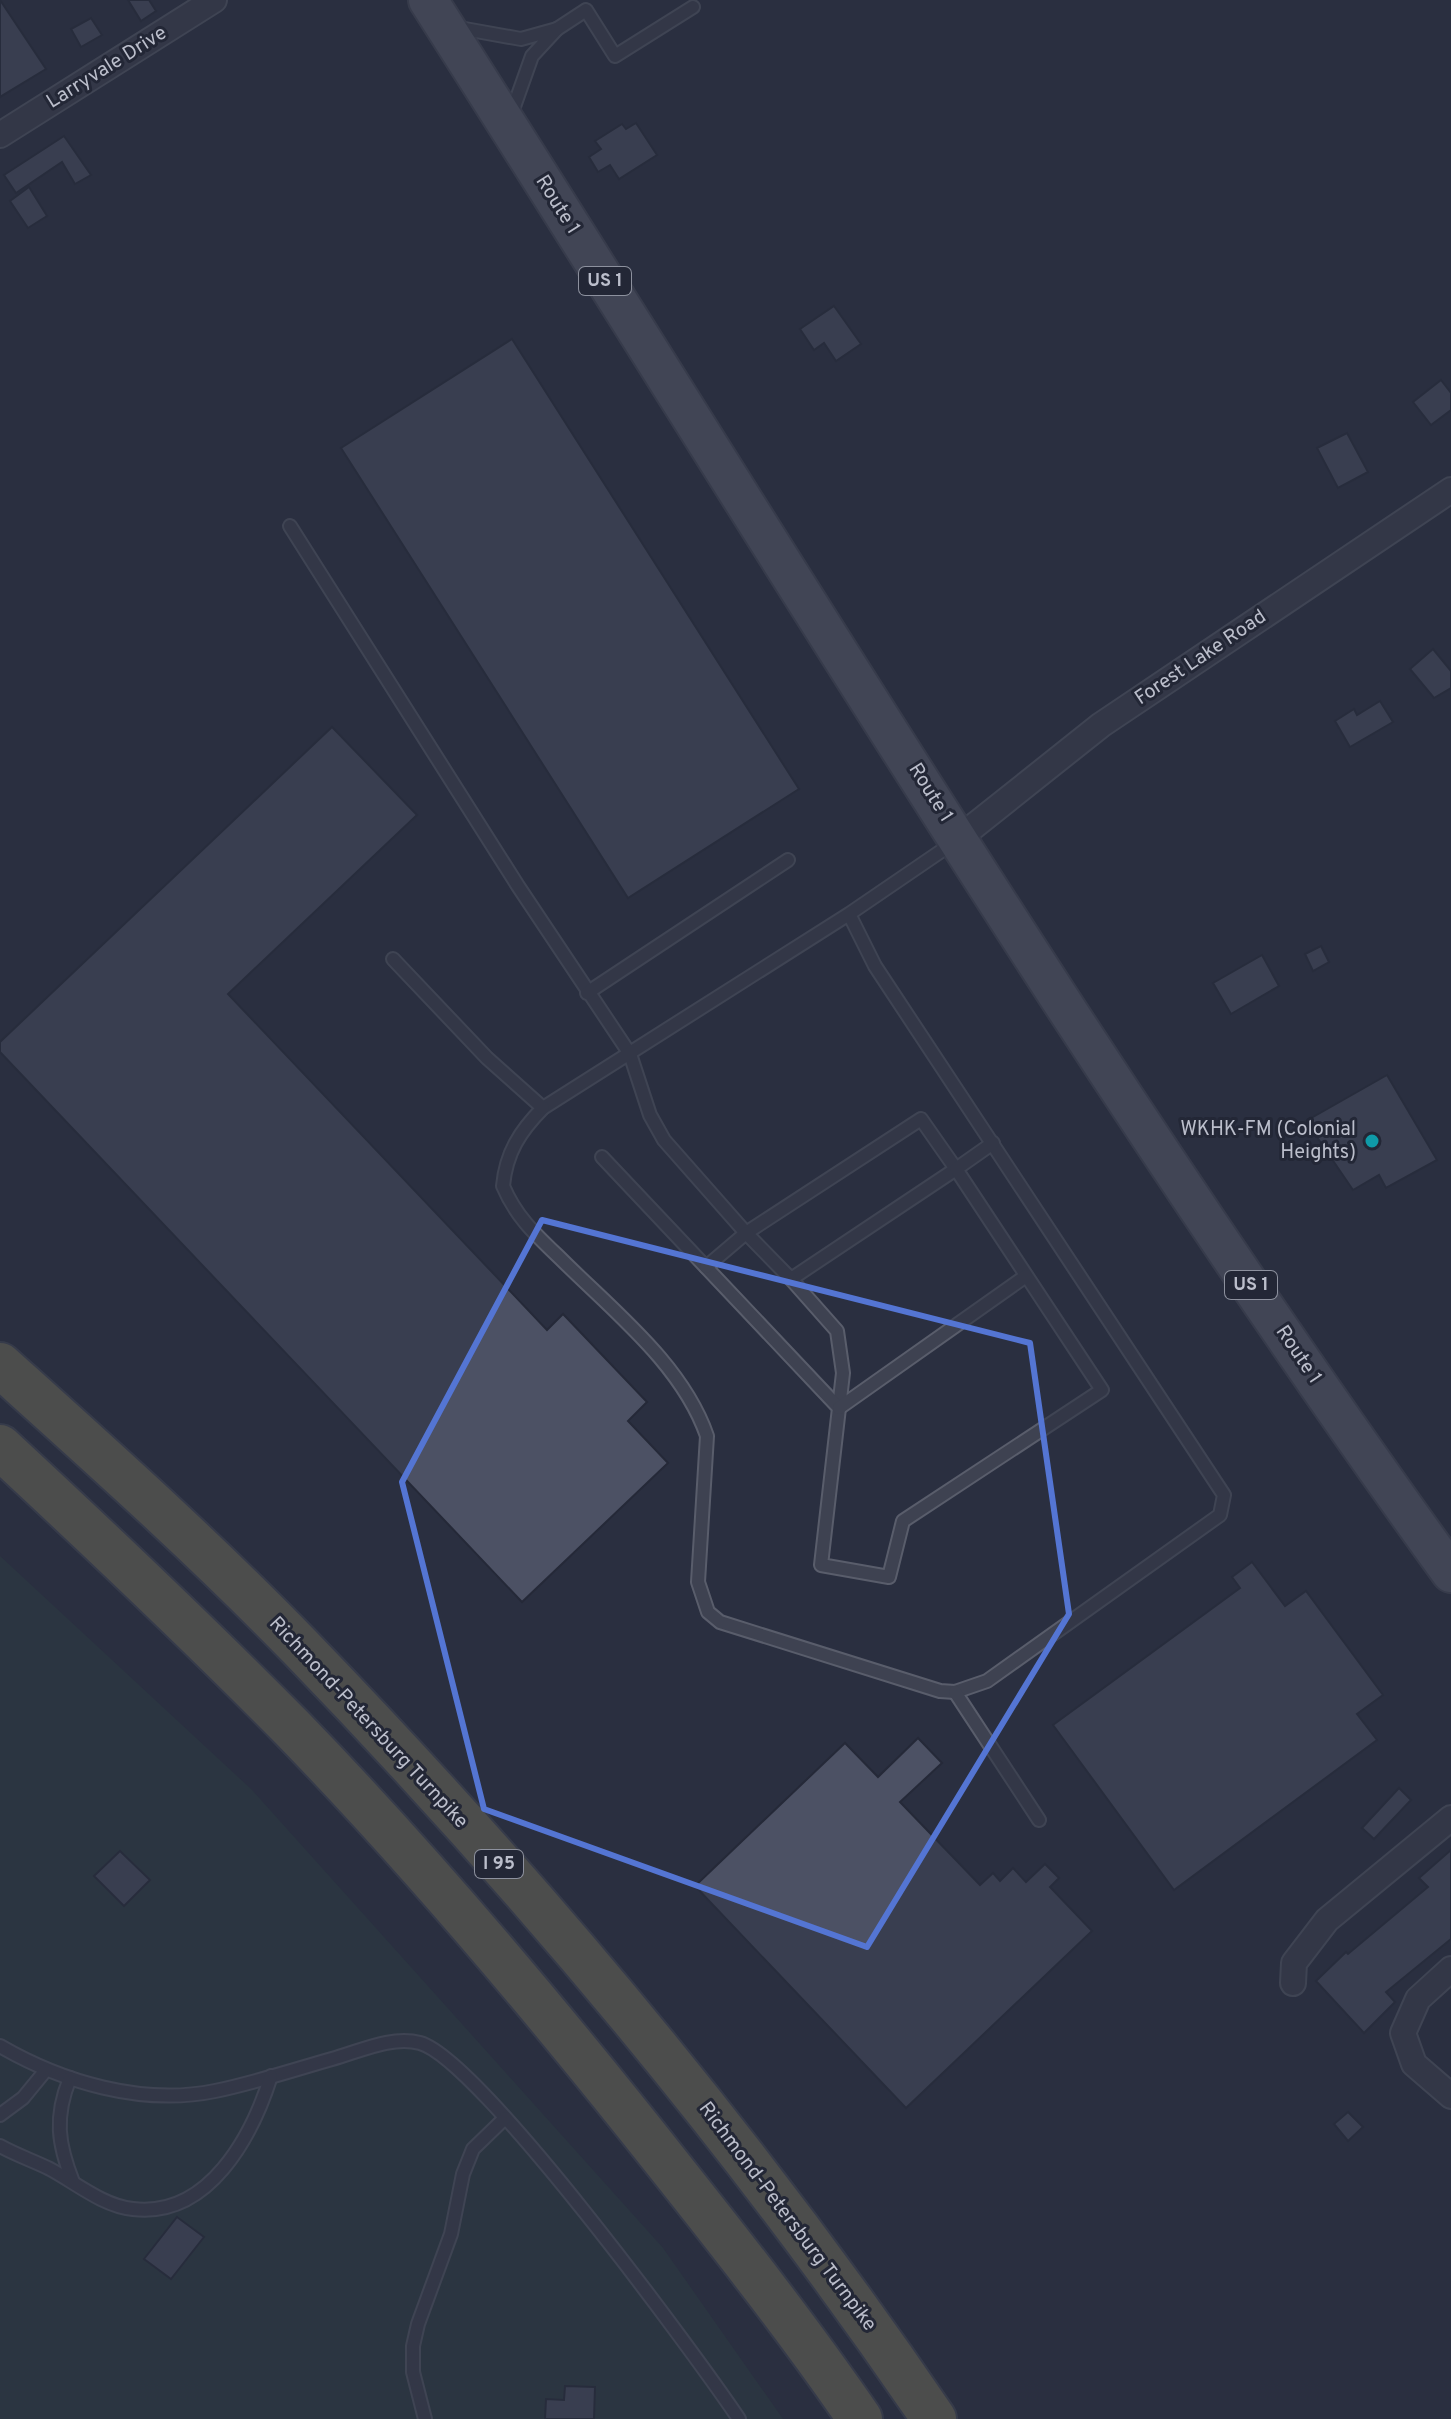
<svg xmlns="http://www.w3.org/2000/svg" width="1451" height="2419" font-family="Overpass,sans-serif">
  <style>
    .green { fill: #2d3d43 }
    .building { fill: #4c5164; stroke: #252938; stroke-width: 2 }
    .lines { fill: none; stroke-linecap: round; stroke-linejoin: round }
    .service-casing { stroke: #595d6b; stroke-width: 16 }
    .minor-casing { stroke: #595d6b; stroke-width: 28 }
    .primary-casing { stroke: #484b5a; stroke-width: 42 }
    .motorway-casing { stroke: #464a58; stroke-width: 48 }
    .service { stroke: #3e4251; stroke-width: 12 }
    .minor { stroke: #3e4251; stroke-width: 24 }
    .primary { stroke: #5d6170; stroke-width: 38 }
    .motorway { stroke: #76715c; stroke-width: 44 }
    .marked { fill: none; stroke: #5475d3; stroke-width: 6; stroke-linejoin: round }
    .culture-dot { fill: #0f9aa8; stroke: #232736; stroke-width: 3 }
    .labels { text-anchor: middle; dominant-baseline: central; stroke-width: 6; stroke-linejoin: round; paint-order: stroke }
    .shield { fill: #232736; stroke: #8d919e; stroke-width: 2 }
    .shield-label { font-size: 18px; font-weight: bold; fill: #bbbecb }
    .street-label { font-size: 20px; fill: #bbbecb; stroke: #232736 }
    .poi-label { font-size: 20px; fill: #bbbecb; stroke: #232736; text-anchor: end }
  </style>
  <rect width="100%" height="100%" fill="#2a2f40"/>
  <path class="green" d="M0,1556L252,1790L663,2248L783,2419H0Z"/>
  <g class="building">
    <path d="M0,0L46,69L0,97Z"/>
    <path d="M128,0H149L156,11L141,21Z"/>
    <path d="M91,18L102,35L81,47L71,29Z"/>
    <path d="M636,123L657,155L619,179L610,165L598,172L589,157L601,149L595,141L622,124L626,129Z"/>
    <path d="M64,136L91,175L75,184L62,162L16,193L4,175Z"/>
    <path d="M29,187L47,216L28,228L10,201Z"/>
    <path d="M834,306L861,344L836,361L824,343L814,350L800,329Z"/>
    <path d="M512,339L799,789L628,898L341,448Z"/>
    <path d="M1441,380L1451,393V410L1431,425L1413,402Z"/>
    <path d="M1347,433L1368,472L1338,488L1317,448Z"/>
    <path d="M1433,649L1451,671V688L1434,698L1410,669Z"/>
    <path d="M1380,701L1393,722L1350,747L1335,721L1354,709L1357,715Z"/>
    <path d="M332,727L417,815L228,994L547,1330L563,1314L647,1402L628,1421L668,1463L522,1602L0,1052V1042Z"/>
    <path d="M1321,946L1329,962L1313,971L1305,954Z"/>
    <path d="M1262,955L1279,986L1231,1014L1213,983Z"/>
    <path d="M1387,1075L1437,1160L1386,1188L1379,1175L1353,1190L1306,1121Z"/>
    <path d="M1252,1562L1285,1606L1306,1591L1383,1695L1357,1714L1377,1740L1174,1890L1053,1725L1240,1588L1232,1577Z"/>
    <path d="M918,1738L942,1763L900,1802L980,1885L993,1873L1000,1881L1013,1868L1026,1882L1045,1864L1059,1878L1050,1887L1092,1931L906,2108L695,1886L845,1743L878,1777Z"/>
    <path d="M1399,1788L1411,1800L1374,1839L1362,1828Z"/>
    <path d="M1451,1850V1939L1386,1992L1395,2002L1364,2033L1316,1981L1346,1952L1348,1954L1428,1887L1419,1878Z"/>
    <path d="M120,1851L150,1880L124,1906L94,1876Z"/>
    <path d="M1348,2112L1363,2127L1348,2141L1334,2124Z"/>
    <path d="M177,2217L204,2237L171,2279L144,2259Z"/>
    <path d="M565,2386L595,2387L594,2419H545L546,2399L564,2400Z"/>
  </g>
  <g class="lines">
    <g class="service-casing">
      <g id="service">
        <path d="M454,27L521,39L557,29L532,56L511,115"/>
        <path d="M557,29L586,10L615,56L693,7"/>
        <path d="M290,526L518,886L630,1054L650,1115L664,1140L746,1233L921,1119L956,1169L791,1279L837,1331L843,1373L839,1408"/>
        <path d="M849,914L875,966L1224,1495L1220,1515L987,1681L955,1692L940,1691L720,1622L708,1612L698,1582L707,1436C682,1364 613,1311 560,1258C536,1235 516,1217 503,1186C506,1153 520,1131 543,1108L849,914L953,843"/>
        <path d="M393,959L487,1058L543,1108"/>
        <path d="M587,993L788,860"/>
        <path d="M602,1157L839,1408L821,1565L889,1577L903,1521L1102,1390L956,1169L993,1143"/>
        <path d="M706,1267L746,1233L791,1279"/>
        <path d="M839,1408L1026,1276"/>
        <path d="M955,1692L1039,1820"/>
        <path d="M0,2046C62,2082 142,2106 215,2091C254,2083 293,2070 332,2059C358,2052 392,2035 420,2043C479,2059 695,2354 739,2419"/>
        <path d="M70,2078C54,2117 58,2144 73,2182"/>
        <path d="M0,2115L23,2098L46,2070"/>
        <path d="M0,2146C16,2155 34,2161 50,2169C76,2183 103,2206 133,2209C209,2218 252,2136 271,2076"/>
        <path d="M425,2419L413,2372V2346L418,2324L451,2234L463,2174L473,2149L505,2118"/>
      </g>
    </g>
    <g class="minor-casing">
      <g id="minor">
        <path d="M0,135L214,0"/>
        <path d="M959,838L1101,725L1451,490"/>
        <path d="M1451,1969L1418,1999L1403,2033L1414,2064L1451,2096"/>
        <path d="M1293,1983L1294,1963L1327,1920L1451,1818"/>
      </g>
    </g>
    <g class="primary-casing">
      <path id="primary" d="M428,0C764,527 1085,1066 1451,1573"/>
    </g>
    <g class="motorway-casing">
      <g id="motorway">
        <path d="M0,1365C102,1457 204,1548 300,1647C531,1886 747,2144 934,2419"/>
        <path d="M0,1447C99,1539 197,1632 292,1728C426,1866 552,2017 671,2168C736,2250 801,2333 860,2419"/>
      </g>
    </g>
    <use href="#service" class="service"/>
    <use href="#minor" class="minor"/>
    <use href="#primary" class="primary"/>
    <use href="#motorway" class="motorway"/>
  </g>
  <path d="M0 0H1451V2419H0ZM542,1220L1030,1343L1069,1614L867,1947L484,1809L402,1482Z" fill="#2a2f40" fill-opacity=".55" fill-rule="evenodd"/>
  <path class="marked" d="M542,1220L1030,1343L1069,1614L867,1947L484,1809L402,1482Z"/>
  <circle class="culture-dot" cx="1372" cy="1141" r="8"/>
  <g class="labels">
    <g class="shield">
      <rect x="579" y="267" width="52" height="28" rx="6"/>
      <rect x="1225" y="1271" width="52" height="28" rx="6"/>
      <rect x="475" y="1850" width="48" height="28" rx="6"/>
    </g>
    <g class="shield-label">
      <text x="605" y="281">US 1</text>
      <text x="1251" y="1285">US 1</text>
      <text x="499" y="1864">I 95</text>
    </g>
    <g class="street-label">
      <text transform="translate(107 68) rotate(-32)">Larryvale Drive</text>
      <text transform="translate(557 205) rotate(58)">Route 1</text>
      <text transform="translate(1201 658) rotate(-34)">Forest Lake Road</text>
      <text transform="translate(930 793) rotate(58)">Route 1</text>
      <text transform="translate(1298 1355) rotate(56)">Route 1</text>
      <text transform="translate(368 1723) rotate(47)">Richmond-Petersburg Turnpike</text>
      <text transform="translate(787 2217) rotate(53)">Richmond-Petersburg Turnpike</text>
    </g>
    <g class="poi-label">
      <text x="1356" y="1130">WKHK-FM (Colonial<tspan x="1356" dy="23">Heights)</tspan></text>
    </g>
  </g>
</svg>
